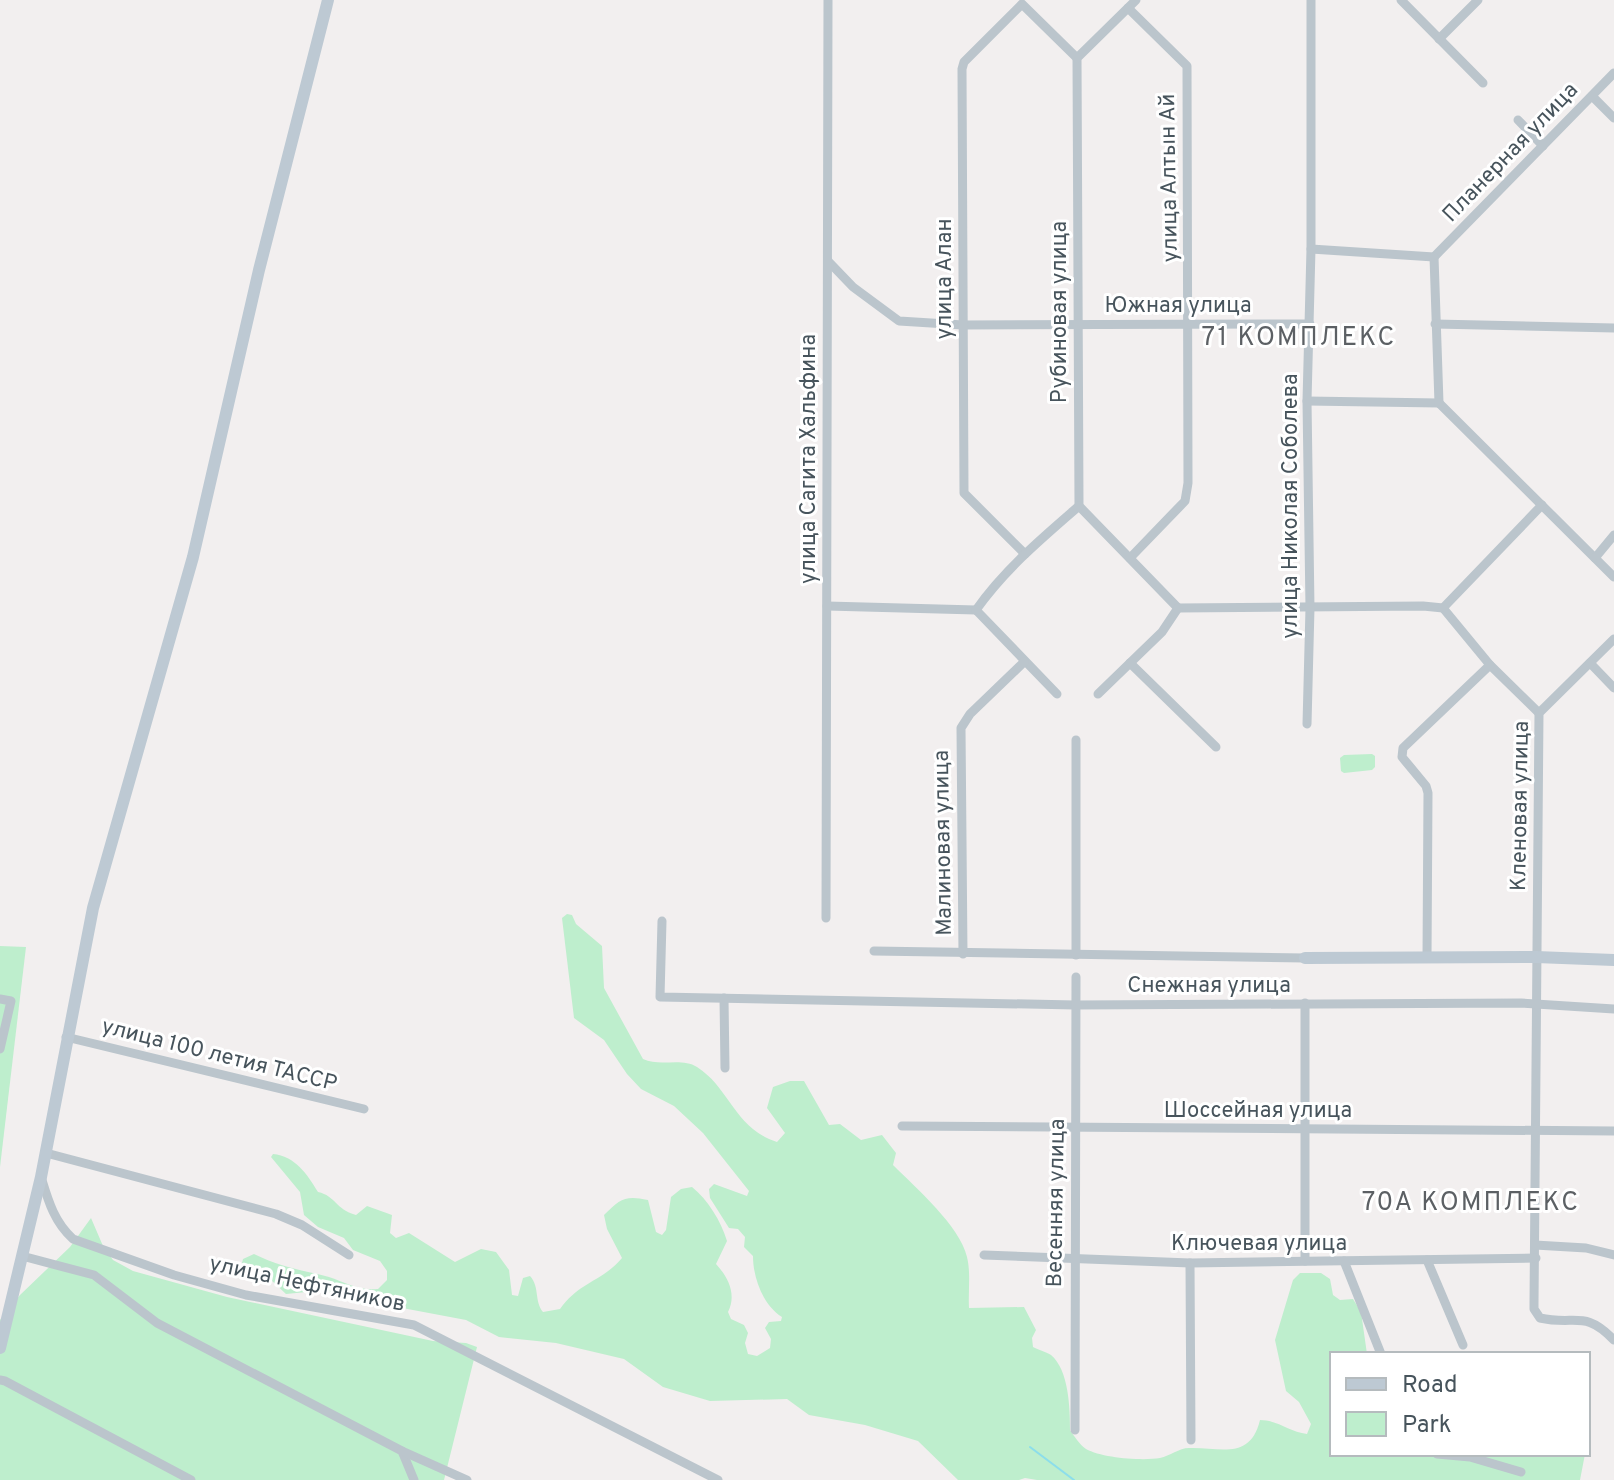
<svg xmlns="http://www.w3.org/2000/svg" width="1614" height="1480" font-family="Overpass,sans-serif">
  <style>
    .green { fill: #beeecd }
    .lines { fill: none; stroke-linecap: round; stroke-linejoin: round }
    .stream { stroke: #8cdeeb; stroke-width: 2 }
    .street { stroke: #bbc5cc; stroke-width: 9 }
    .secondary { stroke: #bdc9d3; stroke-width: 12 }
    .labels { text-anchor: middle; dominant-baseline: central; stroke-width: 6; stroke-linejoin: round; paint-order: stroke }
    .street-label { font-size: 22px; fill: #47545c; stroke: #fff }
    .quarter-label { font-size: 26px; letter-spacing: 2px; fill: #5c6064; stroke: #fff }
  </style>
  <rect width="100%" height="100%" fill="#f2efef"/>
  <g class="green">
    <path d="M1372,754L1375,756V767L1372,770L1344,773L1341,771L1340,758L1344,755Z"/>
    <path d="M567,914L572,915L576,924L602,946L604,988L643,1059C660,1067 682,1057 697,1067C730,1088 734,1128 777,1142L785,1133L767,1108L773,1087L790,1081H804L829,1125L840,1124L861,1140L882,1135L896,1153L893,1165C916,1188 960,1226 967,1257C971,1273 968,1292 969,1308L1024,1307L1036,1330L1032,1338L1033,1347C1038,1350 1047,1352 1051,1355C1069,1370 1070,1409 1070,1430C1074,1436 1080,1445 1086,1449C1102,1458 1142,1461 1160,1458C1170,1456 1179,1448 1189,1448C1220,1447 1250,1461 1260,1420C1278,1420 1289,1432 1307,1434L1311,1424L1299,1402L1286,1391L1275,1340L1293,1280L1300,1273H1321L1330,1279L1333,1295L1340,1300L1353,1299L1361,1312L1367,1354H1332V1454H1585L1580,1480H1037L1025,1478L1019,1480H958L918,1441L865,1425L809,1415L787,1399L710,1401L663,1387L624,1359L556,1343L499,1337L466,1320L397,1307L360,1304L327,1290L286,1294L270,1279L253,1278L241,1267L243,1259L254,1254C280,1267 302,1270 329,1277C347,1283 359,1291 378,1289L387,1280V1271L380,1261L353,1250L344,1238L318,1227L304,1215L300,1192L271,1157L273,1154C295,1156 307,1174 318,1192C336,1196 335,1209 356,1215L367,1206L392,1215L390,1233L396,1238L409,1233L455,1262L481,1249L496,1252L509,1270L512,1295L518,1296L523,1278L530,1276C540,1287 534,1301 543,1312L560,1309C579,1282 603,1281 622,1258L607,1229L604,1215C620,1199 625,1195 648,1200L656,1232L662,1235L666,1230L671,1197L681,1189L692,1187C708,1200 721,1221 727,1241L716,1264C728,1277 737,1294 728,1312L731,1319L744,1325L748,1333L745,1343L748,1354L757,1356L770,1348L771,1339L765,1328L769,1322L781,1321L782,1317C763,1305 753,1278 753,1256L744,1247L745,1237L738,1229L729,1228L710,1198L709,1189L714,1184L747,1196L749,1191L703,1133L674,1106L641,1089L627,1074L604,1040L574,1018L562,918Z"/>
    <path d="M0,946L26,947L0,1167Z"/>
    <path d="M91,1218L103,1246L113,1260L133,1271L227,1297L433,1341L466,1343L477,1347L444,1480H0V1320L20,1295L70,1247Z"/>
  </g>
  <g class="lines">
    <path class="stream" d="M1030,1447L1074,1480"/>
    <g class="street">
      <path d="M1136,0L1077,58L1079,506L1178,608"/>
      <path d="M1401,0L1483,83"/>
      <path d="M1128,8L1187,66L1188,483L1185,501L1130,558"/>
      <path d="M1439,39L1478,0"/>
      <path d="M1592,96L1614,118"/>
      <path d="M1518,120L1543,146"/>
      <path d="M1311,249L1434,257"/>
      <path d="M1434,257L1614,73"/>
      <path d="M1434,257L1439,403"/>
      <path d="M828,261L853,287L899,321L963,325L1310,324"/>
      <path d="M1435,324L1614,328"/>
      <path d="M1307,401L1439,403"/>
      <path d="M1439,403L1614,577"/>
      <path d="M1025,554L964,493L962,69L964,62L1022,4L1077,58"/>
      <path d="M1595,558L1614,535"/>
      <path d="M827,606L976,610"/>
      <path d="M1178,608L1423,606L1443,608"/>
      <path d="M976,610C1004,570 1042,538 1079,506"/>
      <path d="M976,610L1057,694"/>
      <path d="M1614,639L1539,713L1534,1303V1309L1540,1318C1576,1326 1584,1309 1614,1340"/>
      <path d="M1130,663L1216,747"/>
      <path d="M1590,663L1614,688"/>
      <path d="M1098,694L1162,632L1178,608"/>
      <path d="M1539,713L1490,665L1443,608L1542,505"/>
      <path d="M1307,724L1310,608L1307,401L1311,249V0"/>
      <path d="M826,918L828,0"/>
      <path d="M662,921L660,997L1075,1005L1521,1003L1614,1009"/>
      <path d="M874,951L1305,958"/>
      <path d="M963,954L961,728L970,714L1024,662"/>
      <path d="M1076,955V740"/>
      <path d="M1427,957L1428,793L1426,786L1402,757L1403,748L1490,665"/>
      <path d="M724,998L725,1068"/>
      <path d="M0,999L11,1001L0,1049"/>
      <path d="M66,1037L364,1109"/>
      <path d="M902,1126L1614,1131"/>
      <path d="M46,1153L276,1214L302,1225L349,1255"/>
      <path d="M41,1177C48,1200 54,1222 73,1239L174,1275L246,1295L414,1325L718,1480"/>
      <path d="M1535,1245L1586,1248L1614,1255"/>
      <path d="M984,1255L1190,1263L1536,1258"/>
      <path d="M22,1256L94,1275L157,1323L402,1451L414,1480"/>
      <path d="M1427,1260L1463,1345"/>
      <path d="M1305,1261V1003"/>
      <path d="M1344,1261L1381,1354"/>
      <path d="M1190,1263L1191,1440"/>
      <path d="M0,1380L5,1381L191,1480"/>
      <path d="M1075,1430L1076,977"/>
      <path d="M402,1451L467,1480"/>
      <path d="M1437,1454L1470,1457L1521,1472"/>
    </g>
    <g class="secondary">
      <path d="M1305,958L1536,957L1614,960"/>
      <path d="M0,1348L41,1177L93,908L193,557L259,270L328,0"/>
    </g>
  </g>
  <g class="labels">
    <g class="street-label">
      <text transform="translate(1511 153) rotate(-46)">Планерная улица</text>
      <text transform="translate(1170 178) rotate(-91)">улица Алтын Ай</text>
      <text transform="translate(945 279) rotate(-90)">улица Алан</text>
      <text x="1178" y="306">Южная улица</text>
      <text transform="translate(1060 312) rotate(-90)">Рубиновая улица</text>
      <text transform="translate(809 459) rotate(-90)">улица Сагита Хальфина</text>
      <text transform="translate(1291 506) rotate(-90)">улица Николая Соболева</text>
      <text transform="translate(1521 806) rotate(-89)">Кленовая улица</text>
      <text transform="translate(944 843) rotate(-91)">Малиновая улица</text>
      <text x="1209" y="986">Снежная улица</text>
      <text transform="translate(219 1056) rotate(14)">улица 100 летия ТАССР</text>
      <text x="1258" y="1111">Шоссейная улица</text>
      <text transform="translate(1057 1203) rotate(-89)">Весенняя улица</text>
      <text x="1259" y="1244">Ключевая улица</text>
      <text transform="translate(307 1285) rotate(12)">улица Нефтяников</text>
    </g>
    <g class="quarter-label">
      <text x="1299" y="338">71 КОМПЛЕКС</text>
      <text x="1471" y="1203">70А КОМПЛЕКС</text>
    </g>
  </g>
  <rect x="1330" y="1352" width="260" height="104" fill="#ffffff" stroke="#b5bbbe" stroke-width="2"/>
  <rect x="1346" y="1378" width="40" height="12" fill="#bdc9d3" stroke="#b5bbbe" stroke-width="2"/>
  <text x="1402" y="1392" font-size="24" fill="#47545c">Road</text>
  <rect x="1346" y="1412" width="40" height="24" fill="#beeecd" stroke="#b5bbbe" stroke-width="2"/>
  <text x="1402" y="1432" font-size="24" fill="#47545c">Park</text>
</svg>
